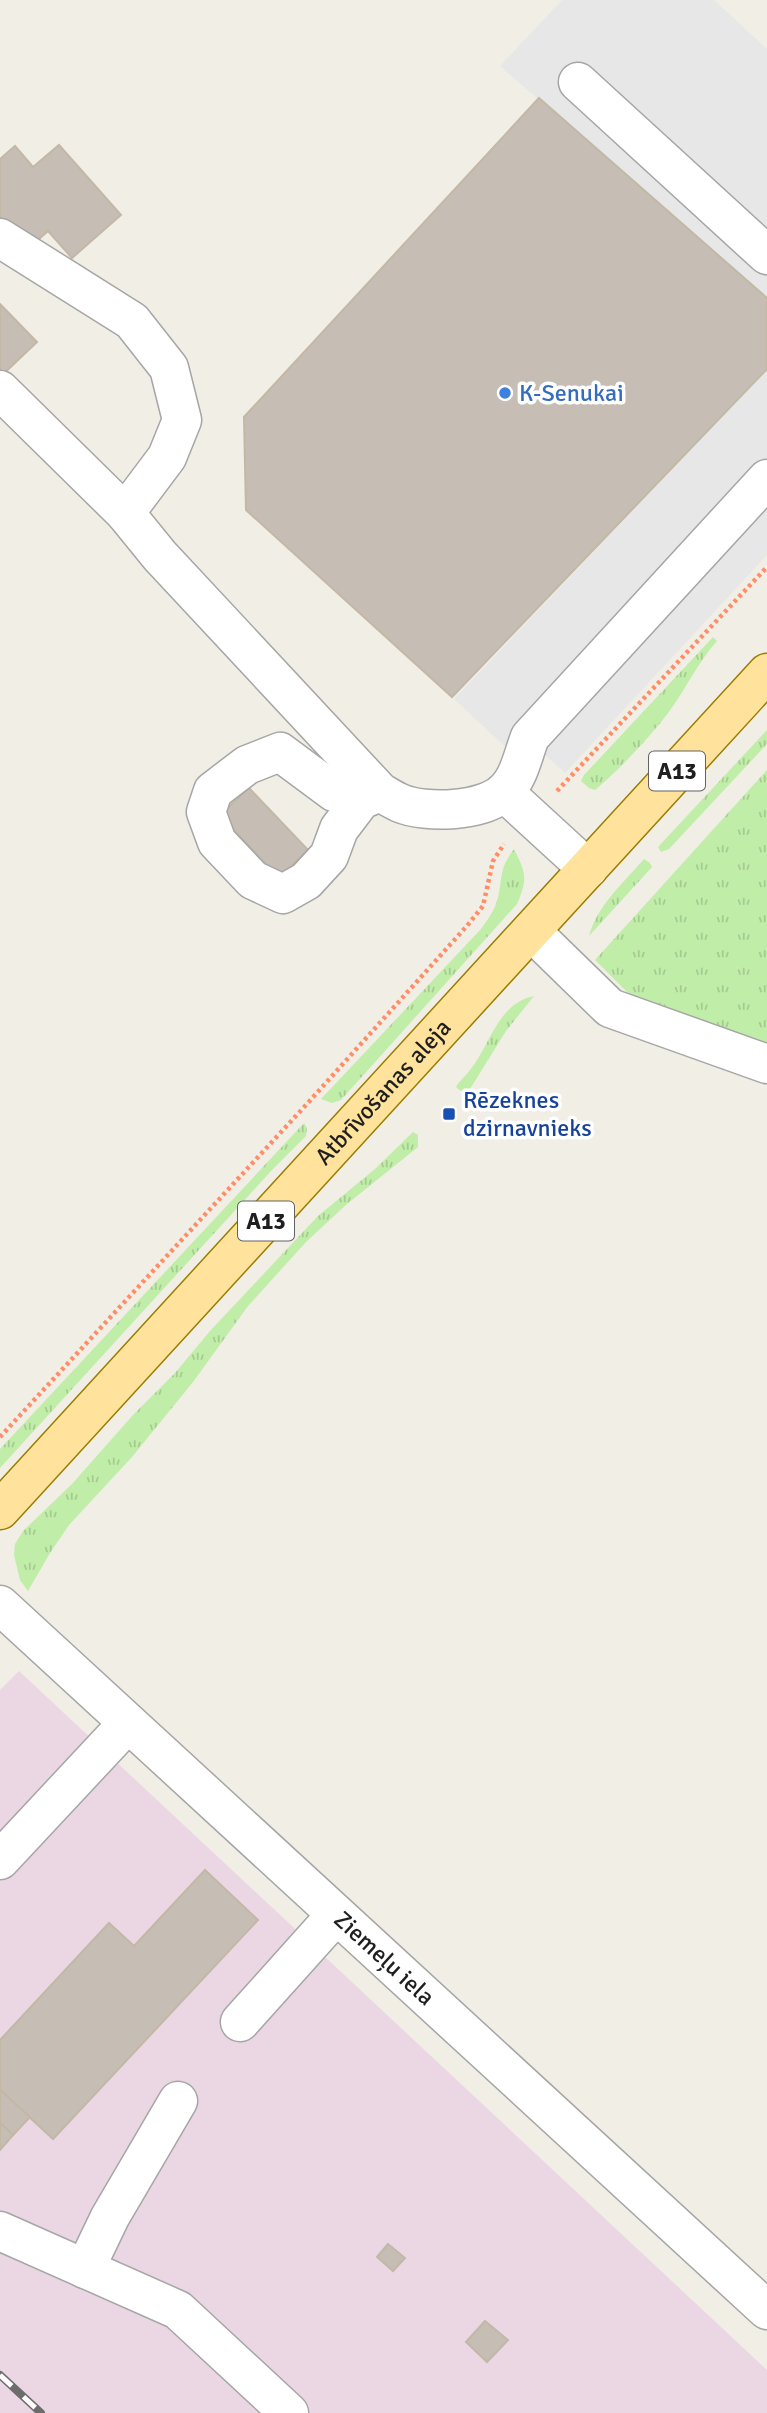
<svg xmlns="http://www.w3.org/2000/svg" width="767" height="2413" font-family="Signika,sans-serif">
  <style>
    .industrial { fill: #ead7e3 }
    .grass { fill: url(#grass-tufts) }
    .parking { fill: #e7e7e7 }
    .building { fill: #c6beb4; stroke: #c3b7a6; stroke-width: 2 }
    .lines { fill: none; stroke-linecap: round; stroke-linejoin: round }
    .minor-casing { stroke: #a6a6a6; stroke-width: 41 }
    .major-casing { stroke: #9b7e00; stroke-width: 41 }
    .path { stroke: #ff8e68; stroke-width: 4.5; stroke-dasharray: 3.5 3.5; stroke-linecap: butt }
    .minor { stroke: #fff; stroke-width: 38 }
    .major { stroke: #ffe39c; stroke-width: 38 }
    .rail-casing { stroke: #6d6d6d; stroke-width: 8 }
    .rail { stroke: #fff; stroke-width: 5; stroke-dasharray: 16; stroke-linecap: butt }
    .shop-dot { fill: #3f7fe0; stroke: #fff; stroke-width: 2.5 }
    .transit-dot { fill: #1a4fb4; stroke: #fff; stroke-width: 2.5 }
    .labels { text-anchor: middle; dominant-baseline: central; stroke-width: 7; stroke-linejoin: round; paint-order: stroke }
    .shield { fill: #fff; stroke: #626262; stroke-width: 2 }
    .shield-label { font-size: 23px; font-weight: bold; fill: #1f1f1f }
    .shop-label { font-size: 24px; fill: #366cbe; stroke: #fff; text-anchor: start }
    .street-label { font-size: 24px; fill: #1f1f1f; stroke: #fff }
    .transit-label { font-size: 24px; fill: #164399; stroke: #fff; text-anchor: start }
  </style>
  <defs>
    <pattern id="grass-tufts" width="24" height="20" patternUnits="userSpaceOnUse" patternTransform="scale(1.75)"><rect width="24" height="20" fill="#c0eda8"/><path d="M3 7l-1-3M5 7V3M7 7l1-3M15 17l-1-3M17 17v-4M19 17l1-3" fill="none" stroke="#a5cb90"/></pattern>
  </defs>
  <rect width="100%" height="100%" fill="#f1eee5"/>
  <path class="industrial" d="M19,1671L767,2370V2413H0V1690Z"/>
  <g class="grass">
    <path d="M713,637L717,641C698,662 687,687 671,709C652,735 620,769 595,790L589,788L581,781L584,775Z"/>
    <path d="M767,730V744L669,849L661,852L658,847Z"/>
    <path d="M767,770V1046L633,998L595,960Z"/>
    <path d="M514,849C526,873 528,879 517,904L341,1100L332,1103L321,1099L481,929C488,919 495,910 498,898C503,875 499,869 514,849Z"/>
    <path d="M644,859L650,863L652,867L589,936C597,906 623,883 644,859Z"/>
    <path d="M534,996L506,1031L470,1089L461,1091L456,1087C460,1080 465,1077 470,1070C491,1044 497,1004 534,996Z"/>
    <path d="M304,1123L307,1128L306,1136L271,1171L0,1468V1449Z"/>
    <path d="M413,1132L418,1135V1147L347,1204L306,1242L248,1306L193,1382L132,1457L69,1525L50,1553L28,1591L20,1580L14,1555L15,1544L23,1531L72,1484L133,1415L175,1373L210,1331L318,1216L375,1169Z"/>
  </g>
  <g class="parking">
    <path d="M562,0H714L767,49V299L500,66Z"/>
    <path d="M767,369V555L565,773L544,754H513L454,699Z"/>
  </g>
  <g class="building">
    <path d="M539,98L767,298V369L452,697L246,510L244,417Z"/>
    <path d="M59,145L121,215L72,258L48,231L30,247L0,231V159L15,146L33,167Z"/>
    <path d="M0,304L37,342L0,377Z"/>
    <path d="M249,788L308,850L279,878L220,815Z"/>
    <path d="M205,1870L258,1920L53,2139L0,2090V2040L109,1923L134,1946Z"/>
    <path d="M0,2090L30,2117L13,2135L0,2123Z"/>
    <path d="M0,2123L13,2135L0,2150Z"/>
    <path d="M388,2244L405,2258L393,2271L377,2257Z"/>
    <path d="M485,2321L508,2340L487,2362L466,2342Z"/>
  </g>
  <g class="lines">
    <g class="minor-casing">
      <g id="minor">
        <path d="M578,82L767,255"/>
        <path d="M0,238L132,321L169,368L182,420L167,457L125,513"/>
        <path d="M0,390L125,513L160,556L380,792C387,796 393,800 400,803C426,814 484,812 505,791C519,778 523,755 530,737L767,479"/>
        <path d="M280,752L334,792H380L361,800L339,829L329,856L306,881L283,894L253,880L217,842L206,812L213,791L247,765Z"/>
        <path d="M504,792L588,869"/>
        <path d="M531,931L610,1008L767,1064"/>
        <path id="s1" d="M0,1605L767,2310"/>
        <path d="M0,1860L128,1723"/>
        <path d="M240,2022L336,1915"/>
        <path d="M0,2231L178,2310L289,2413"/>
        <path d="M85,2269L110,2217L178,2101"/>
      </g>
    </g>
    <g class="major-casing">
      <g id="major">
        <path id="s2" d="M0,1510L767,673"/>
      </g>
    </g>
    <g class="path">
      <path d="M557,791L767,567"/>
      <path d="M0,1437L306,1105L466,927L483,906L493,861L504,844"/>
    </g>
    <use href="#minor" class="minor"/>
    <use href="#major" class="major"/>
    <g class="rail-casing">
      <path id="rail" d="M0,2375L41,2413"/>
    </g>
    <use href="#rail" class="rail"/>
  </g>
  <circle class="shop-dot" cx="505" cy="393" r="7"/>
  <rect class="transit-dot" x="442" y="1107" width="14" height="14" rx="3.5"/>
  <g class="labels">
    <g class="shield">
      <rect x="649" y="751.5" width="56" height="39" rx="5"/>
      <rect x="238" y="1201.5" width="56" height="39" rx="5"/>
    </g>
    <g class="shield-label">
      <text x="677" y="771">A13</text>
      <text x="266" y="1221">A13</text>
    </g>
    <g class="shop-label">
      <text x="519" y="393">K-Senukai</text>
    </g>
    <g class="street-label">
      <text stroke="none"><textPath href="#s2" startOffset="567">Atbrīvošanas aleja</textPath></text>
      <text stroke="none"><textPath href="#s1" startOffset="522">Ziemeļu iela</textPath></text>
    </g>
    <g class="transit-label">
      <text x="463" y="1100">Rēzeknes<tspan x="463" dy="28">dzirnavnieks</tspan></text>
    </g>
  </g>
</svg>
